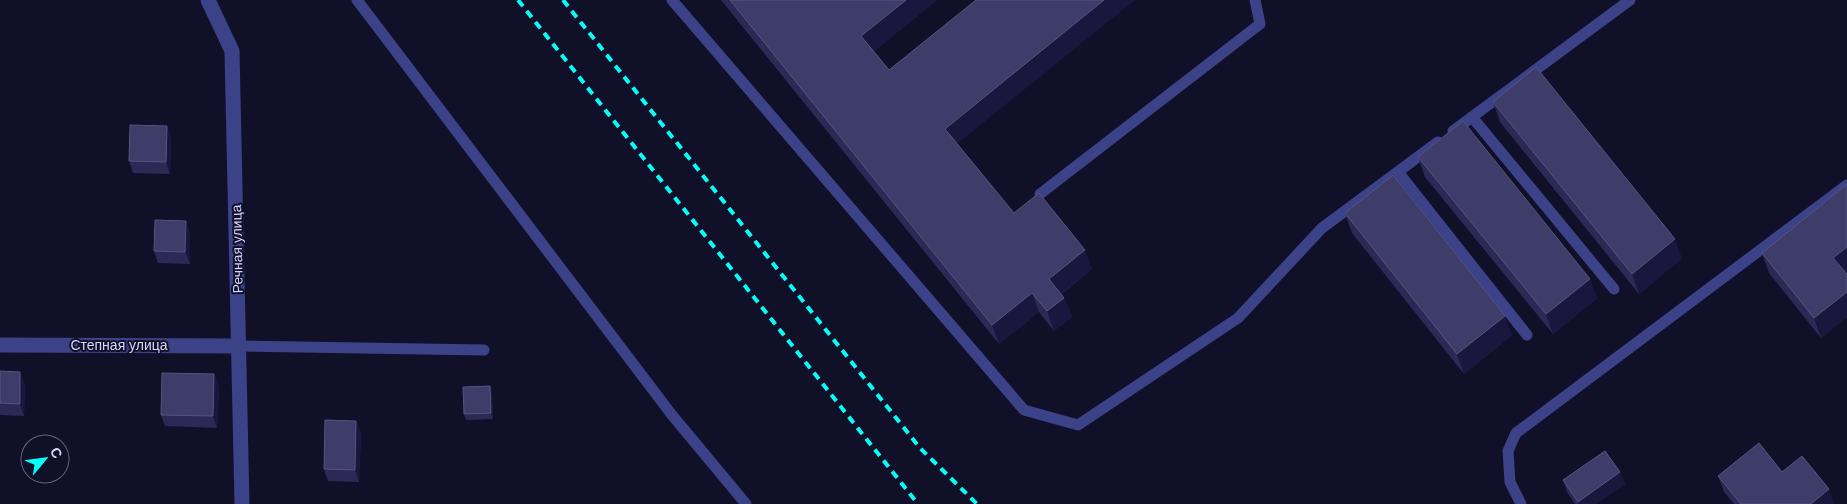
<svg xmlns="http://www.w3.org/2000/svg" width="1847" height="504" font-family="Helvetica,sans-serif">
  <style>
    .lines { fill: none; stroke-linecap: round; stroke-linejoin: round }
    .lane { stroke: #3b4288; stroke-width: 11 }
    .street { stroke: #3b4288; stroke-width: 15 }
    .rail { stroke: #04fff9; stroke-width: 4; stroke-dasharray: 8 6; stroke-linecap: butt }
    .wall { fill: #2c2957 }
    .shaded-wall { fill: #19173d }
    .building { fill: #3e3c69; stroke: #565480 }
    .labels { text-anchor: middle; dominant-baseline: central; stroke-width: 4; stroke-linejoin: round; paint-order: stroke }
    .street-label { font-size: 14px; fill: #d8d8ff; stroke: #111029 }
  </style>
  <rect width="100%" height="100%" fill="#111029"/>
  <g class="lines">
    <g class="lane">
      <path d="M357,0L672,415L746,504"/>
      <path d="M672,0L1024,410L1078,425L1238,318L1322,228L1438,142"/>
      <path d="M1472,117L1614,289"/>
      <path d="M1453,131L1630,0"/>
      <path d="M1398,172L1527,335"/>
      <path d="M1040,194L1260,24L1255,0"/>
      <path d="M239,346L484,350"/>
      <path d="M1521,504L1510,482L1508,451L1516,433L1847,185"/>
    </g>
    <g class="street">
      <path d="M208,0L232,51L242,504"/>
      <path d="M0,345L239,346"/>
    </g>
    <g class="rail">
      <path d="M518,0L918,504"/>
      <path d="M563,0L920,448L977,504"/>
    </g>
  </g>
  <g class="wall">
    <path d="M721,0H937L874,51L889,70L957,144L1014,213L1092,269L1062,294L1064,298L1072,317L1054,331L1039,312L999,344Z"/>
    <path d="M1493,102L1682,258L1639,294L1500,122Z"/>
    <path d="M171,137L170,174L133,173L129,161Z"/>
    <path d="M1418,157L1597,298L1553,334L1425,177Z"/>
    <path d="M1345,213L1512,335L1464,374L1352,233Z"/>
    <path d="M190,233V264L158,263L154,251Z"/>
    <path d="M1762,253L1846,273L1847,274V317L1821,338L1769,273Z"/>
    <path d="M0,371L25,384L24,416L0,415Z"/>
    <path d="M219,386L217,428L165,426L161,415Z"/>
    <path d="M490,386L492,392L493,419L466,420L464,414Z"/>
    <path d="M356,421L361,433L359,482L328,481L324,469Z"/>
    <path d="M1620,472L1625,484L1596,504H1575L1567,492L1563,480Z"/>
    <path d="M1782,472L1834,504H1734L1724,492L1718,476Z"/>
  </g>
  <g class="shaded-wall">
    <path d="M906,0H937L868,56L861,36Z"/>
    <path d="M1104,0H1135L952,148L945,129Z"/>
    <path d="M167,126L171,137L170,174L166,162Z"/>
    <path d="M186,221L190,233V264L185,252Z"/>
    <path d="M1675,239L1682,258L1639,294L1632,274Z"/>
    <path d="M1847,247V272L1841,277L1833,258Z"/>
    <path d="M1085,250L1092,269L1056,298L1049,279Z"/>
    <path d="M1590,279L1597,298L1553,334L1546,314Z"/>
    <path d="M1847,292V317L1821,338L1814,318Z"/>
    <path d="M1032,293L1039,312L999,344L992,325Z"/>
    <path d="M1064,298L1072,317L1054,331L1047,311Z"/>
    <path d="M1505,316L1512,335L1464,374L1457,354Z"/>
    <path d="M20,372L25,384L24,416L20,404Z"/>
    <path d="M214,374L219,386L217,428L213,416Z"/>
    <path d="M490,386L492,392L493,419L491,413Z"/>
    <path d="M356,421L361,433L359,482L355,470Z"/>
    <path d="M1620,472L1625,484L1596,504H1578V502Z"/>
    <path d="M1829,489L1834,504H1811Z"/>
  </g>
  <g class="building">
    <path d="M730,0H906L861,36L889,70L976,0H1104L945,129L1014,213L1039,193L1085,250L1049,279L1064,298L1047,311L1032,293L992,325Z"/>
    <path d="M1536,67L1675,239L1632,274L1493,102Z"/>
    <path d="M1463,121L1590,279L1546,314L1418,157Z"/>
    <path d="M130,125L167,126L166,162L129,161Z"/>
    <path d="M1393,175L1505,316L1457,354L1345,213Z"/>
    <path d="M1847,184V247L1833,258L1847,274V292L1814,318L1762,253Z"/>
    <path d="M155,220L186,221L185,252L154,251Z"/>
    <path d="M0,371L20,372V404L0,403Z"/>
    <path d="M162,373L214,374L213,416L161,415Z"/>
    <path d="M490,386L491,413L464,414L463,387Z"/>
    <path d="M325,420L356,421L355,470L324,469Z"/>
    <path d="M1759,443L1782,472L1802,456L1829,489L1811,504H1741L1718,476Z"/>
    <path d="M1605,451L1620,472L1578,502L1563,480Z"/>
  </g>
  <g class="labels">
    <g class="street-label">
      <text transform="translate(237 249) rotate(-91)">Речная улица</text>
      <text x="119" y="345">Степная улица</text>
    </g>
  </g>
  <g transform="translate(45 459) rotate(61)"><circle r="24" fill="#111029" stroke="#61607f"/>
  <path d="M0-4L9 19L0 12L-9 19Z" fill="#04fff9"/>
  <text y="-8" font-size="14" font-weight="bold" text-anchor="middle" fill="#d8d8ff">С</text>
  </g>
</svg>
